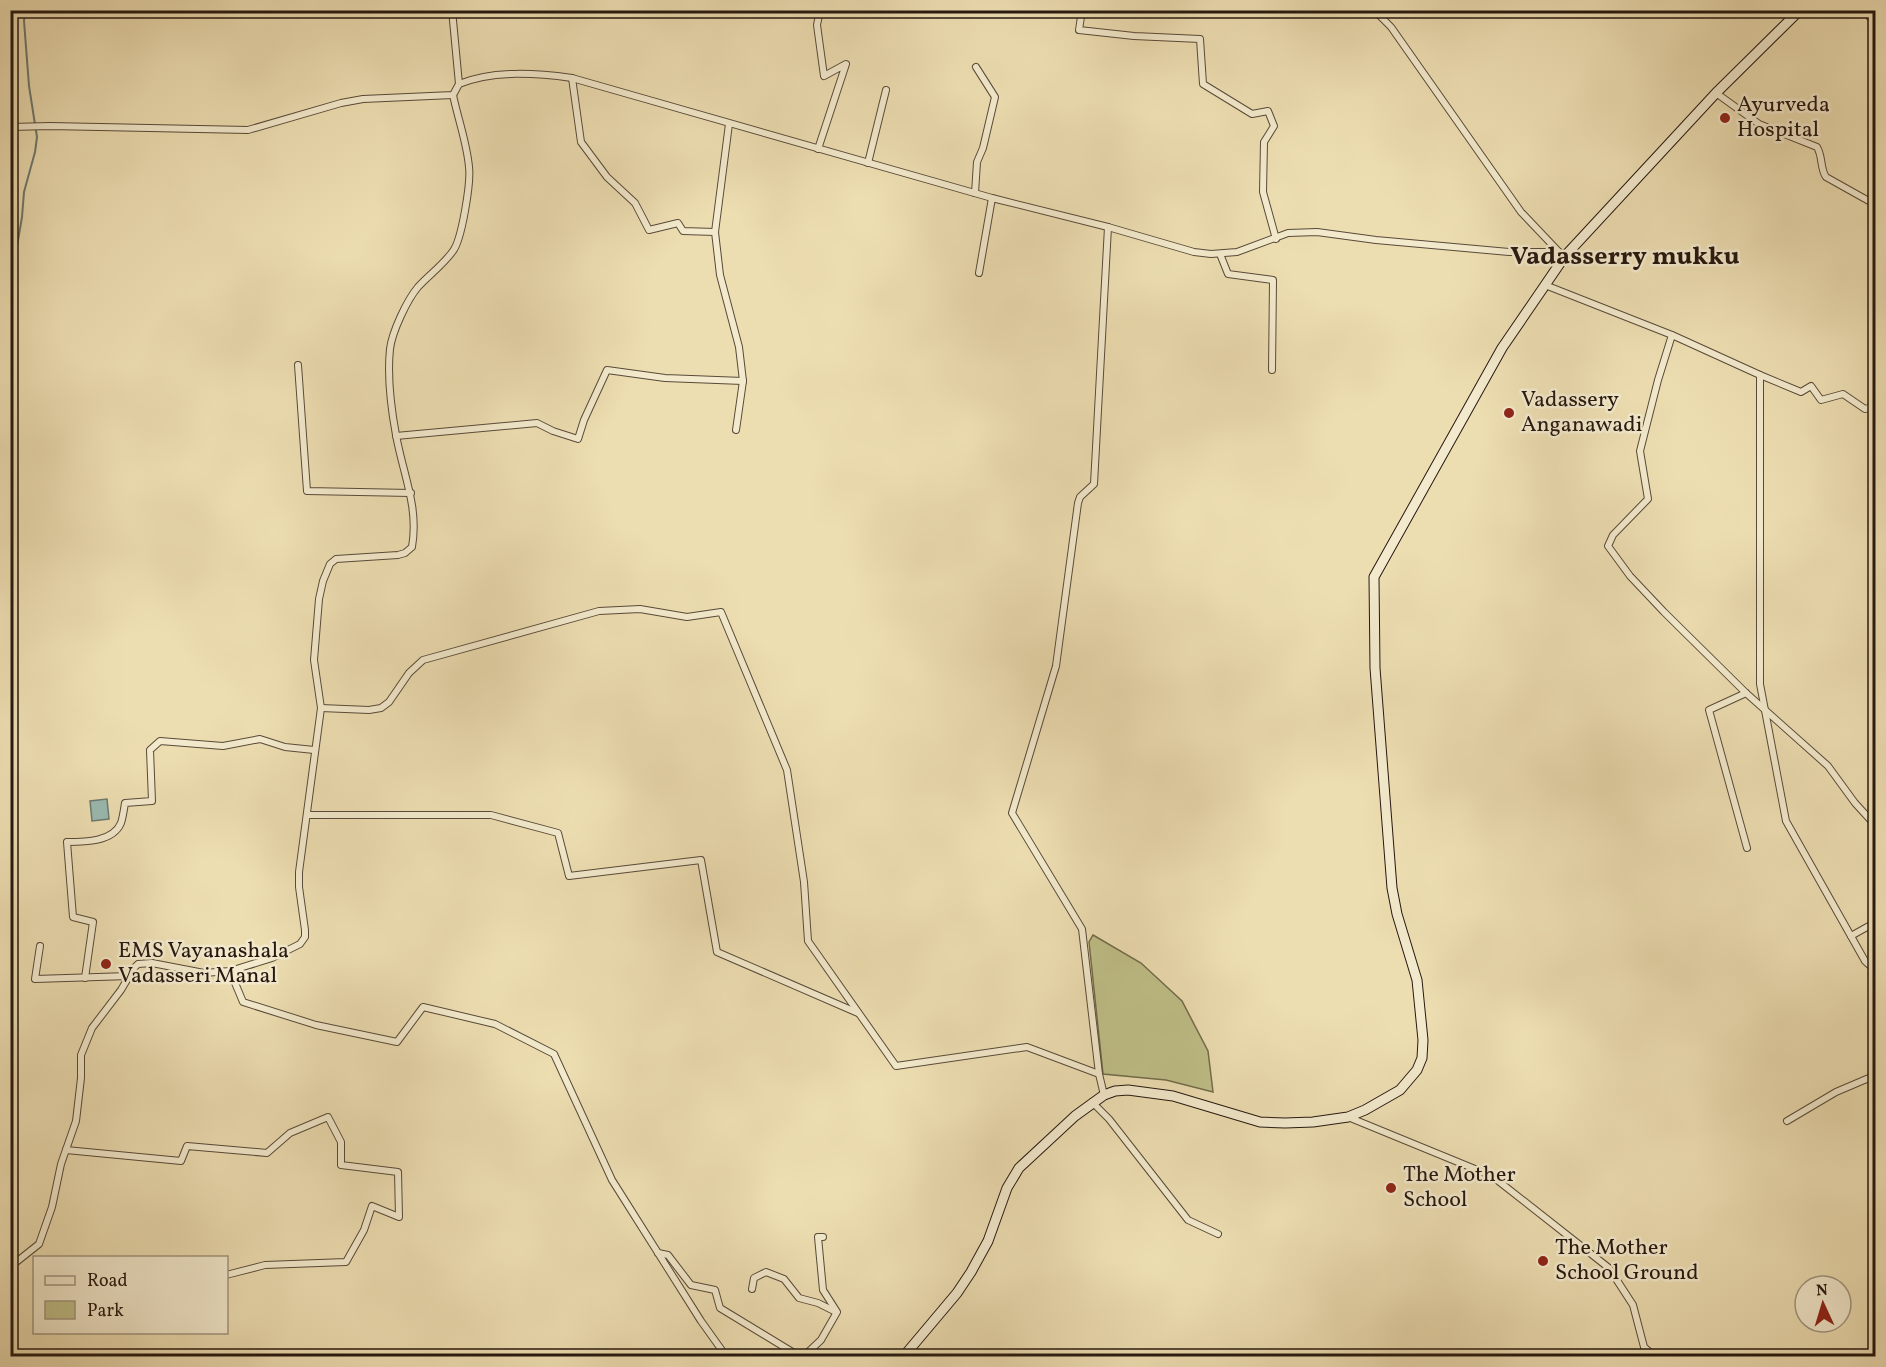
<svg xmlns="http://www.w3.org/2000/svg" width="1886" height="1367" font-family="Vollkorn,serif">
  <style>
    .green { fill: #bfbf88; stroke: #726c4c; stroke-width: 1.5 }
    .water { fill: #9abbb2; stroke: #6c7a71; stroke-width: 1.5 }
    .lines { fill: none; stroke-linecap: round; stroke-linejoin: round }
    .stream { stroke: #6c7a71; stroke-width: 2 }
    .minor-casing { stroke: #584a38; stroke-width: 8 }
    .secondary-casing { stroke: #261810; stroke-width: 11 }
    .minor { stroke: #f3eacd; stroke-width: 6 }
    .secondary { stroke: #f3eacd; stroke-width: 9 }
    .poi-dot { fill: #8f2418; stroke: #f3eacd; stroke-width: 2 }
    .labels { text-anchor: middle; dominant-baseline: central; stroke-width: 5; stroke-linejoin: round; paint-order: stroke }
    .poi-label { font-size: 22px; fill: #261810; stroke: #f3eacd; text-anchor: start }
    .quarter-label { font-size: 26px; font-weight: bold; fill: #261810; stroke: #f3eacd }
  </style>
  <rect width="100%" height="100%" fill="#eddeb2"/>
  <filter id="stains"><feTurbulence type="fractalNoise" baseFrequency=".00333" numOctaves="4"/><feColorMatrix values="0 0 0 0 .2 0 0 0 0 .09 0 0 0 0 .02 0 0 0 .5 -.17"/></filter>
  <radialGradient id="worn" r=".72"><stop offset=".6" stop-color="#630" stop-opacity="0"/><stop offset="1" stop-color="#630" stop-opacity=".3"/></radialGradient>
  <path class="green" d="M1093,935L1141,963L1182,1001L1208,1051L1213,1092L1166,1080L1103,1074L1089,942Z"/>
  <path class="water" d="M107,799L109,819L92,821L90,801Z"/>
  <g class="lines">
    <path class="stream" d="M10,267L15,258L22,217L24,192L35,152L37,137L29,86L24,21L25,10"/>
    <g class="minor-casing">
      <g id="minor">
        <path d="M452,10L459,84"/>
        <path d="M1082,10L1079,30L1134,36L1200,39L1203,84L1252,114L1268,111L1274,126L1264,142L1263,192L1276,239"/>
        <path d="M1374,10L1391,27L1521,212L1560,253"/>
        <path d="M1864,10L1876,25"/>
        <path d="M572,78L581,142L607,177L635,203L649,230L678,223L683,231L715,232L720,275L739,347L743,381L736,430"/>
        <path d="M1716,93L1759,124L1817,147C1823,157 1820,169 1826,177L1876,205"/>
        <path d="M10,127L50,126L248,130L341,103L363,99L453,95L459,84C494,70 536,73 572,78L992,198L1108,227L1194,252L1211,254L1237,252L1288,233L1317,232L1376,240L1509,252H1559"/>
        <path d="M818,149L846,64L824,76L817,25L820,10"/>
        <path d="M868,163L886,90"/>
        <path d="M975,193L977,162L983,148L995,97L976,67"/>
        <path d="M715,232L729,124"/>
        <path d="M1220,254L1228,274L1273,280L1272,370"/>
        <path d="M979,273L992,198"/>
        <path d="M1545,285L1672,335L1760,375V684L1786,821L1865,961L1876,971"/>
        <path d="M1672,335L1658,380L1640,451L1648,499L1613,535L1608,546L1630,576L1664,612L1746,693L1828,766L1855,803L1876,826"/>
        <path d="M298,365L307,491L411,493"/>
        <path d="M1760,375L1801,392L1811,386L1821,400L1843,394L1865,409L1876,406"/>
        <path d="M396,436L537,423L553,431L578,439L584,420L607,370L665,378L743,381"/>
        <path d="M1746,693L1709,710L1747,848"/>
        <path d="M321,708L369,710L381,708L389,702L409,673L423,660L599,611L640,609L687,617L721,612L787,770L804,882L808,941L896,1066L1027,1047L1099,1074"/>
        <path d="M308,815H491L558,833L569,876L701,860L717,952L858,1013"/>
        <path d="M1851,936L1876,922"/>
        <path d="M40,946L35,979L129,976"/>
        <path d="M230,971L243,1002L316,1025L397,1042L423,1007L495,1024L554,1054L612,1180L701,1321L726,1356"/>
        <path d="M85,978L93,922L73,917L67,842C85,842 113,842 121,823C123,817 124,809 125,803L152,801L150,750L160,741L223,746L260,739L285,747L314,750"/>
        <path d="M1104,1095L1099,1074L1082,929L1012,813L1056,666L1078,503L1080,497L1094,484L1108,227"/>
        <path d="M1092,1102L1109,1119L1188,1220L1218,1234"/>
        <path d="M1348,1117L1492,1176L1609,1268L1633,1305L1644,1347L1654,1356"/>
        <path d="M1787,1121L1836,1092L1876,1075"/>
        <path d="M66,1150L181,1161L187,1146L267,1153L290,1133L328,1117L341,1142V1165L398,1172L399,1217L372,1206L364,1230L346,1262L265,1265L226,1275"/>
        <path d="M658,1253L668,1255L691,1285L715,1290L720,1308L799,1356"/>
        <path d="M10,1267L39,1244L52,1207L61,1164L76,1121L81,1078V1055L92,1028L121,990L134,968L138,964L152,963L204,973L230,971L272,958L300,944L305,937V930L299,887V872L321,708L314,660L319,599L323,581L330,564L336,559L398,555L405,553L412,547C419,507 403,474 396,435C391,408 387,378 390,349C392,332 407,300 418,287C429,275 443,265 453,251C462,239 471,182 469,167C467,143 458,119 453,95"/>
        <path d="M752,1289L754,1278L766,1272L784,1279L799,1298L818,1303L836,1312"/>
        <path d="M804,1356L821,1340L837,1312L823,1290L818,1237H823"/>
      </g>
    </g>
    <g class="secondary-casing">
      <path id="secondary" d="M904,1356L957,1293L971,1272L988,1241L1007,1188L1019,1168L1075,1116L1104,1095L1115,1091L1128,1090L1173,1096L1260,1122L1285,1123L1313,1122L1348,1117L1365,1110L1400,1090L1417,1070L1422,1058L1423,1040L1417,980L1397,914L1392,888L1375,668L1374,577L1502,348L1565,256L1716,93L1800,10"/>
    </g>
    <use href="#minor" class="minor"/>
    <use href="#secondary" class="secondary"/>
  </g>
  <g class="poi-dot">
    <circle cx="1725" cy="118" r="6"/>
    <circle cx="1509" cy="413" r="6"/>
    <circle cx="106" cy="964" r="6"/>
    <circle cx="1391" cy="1188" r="6"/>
    <circle cx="1543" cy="1261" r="6"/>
  </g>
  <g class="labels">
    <g class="poi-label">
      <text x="1737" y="105">Ayurveda<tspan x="1737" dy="25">Hospital</tspan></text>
      <text x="1521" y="400">Vadassery<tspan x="1521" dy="25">Anganawadi</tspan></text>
      <text x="118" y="951">EMS Vayanashala<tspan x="118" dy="25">Vadasseri Manal</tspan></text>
      <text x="1403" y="1175">The Mother<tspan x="1403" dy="25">School</tspan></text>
      <text x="1555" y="1248">The Mother<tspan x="1555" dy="25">School Ground</tspan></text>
    </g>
    <g class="quarter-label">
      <text x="1625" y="257">Vadasserry mukku</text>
    </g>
  </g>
  <rect width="1886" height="1367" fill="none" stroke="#eddeb2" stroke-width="36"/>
  <rect x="12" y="12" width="1862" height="1343" fill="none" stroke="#261810" stroke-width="3"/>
  <rect x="18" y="18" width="1850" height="1331" fill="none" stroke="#261810" stroke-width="1.5"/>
  <rect x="33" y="1256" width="195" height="78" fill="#f3eacd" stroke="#a19681" stroke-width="1.5"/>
  <rect x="45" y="1276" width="30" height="9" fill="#f3eacd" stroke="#a19681" stroke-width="1.5"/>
  <text x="87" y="1286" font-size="18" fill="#261810">Road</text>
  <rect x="45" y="1301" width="30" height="18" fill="#bfbf88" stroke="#a19681" stroke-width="1.5"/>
  <text x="87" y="1316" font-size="18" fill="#261810">Park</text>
  <g transform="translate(1823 1304) rotate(356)"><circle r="28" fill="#f3eacd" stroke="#a19681" stroke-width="1.5"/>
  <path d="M0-4.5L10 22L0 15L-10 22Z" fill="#8f2418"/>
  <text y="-9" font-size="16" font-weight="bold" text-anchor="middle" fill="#261810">N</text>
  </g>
  <rect width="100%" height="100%" filter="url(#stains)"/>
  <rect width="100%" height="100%" fill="url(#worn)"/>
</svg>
